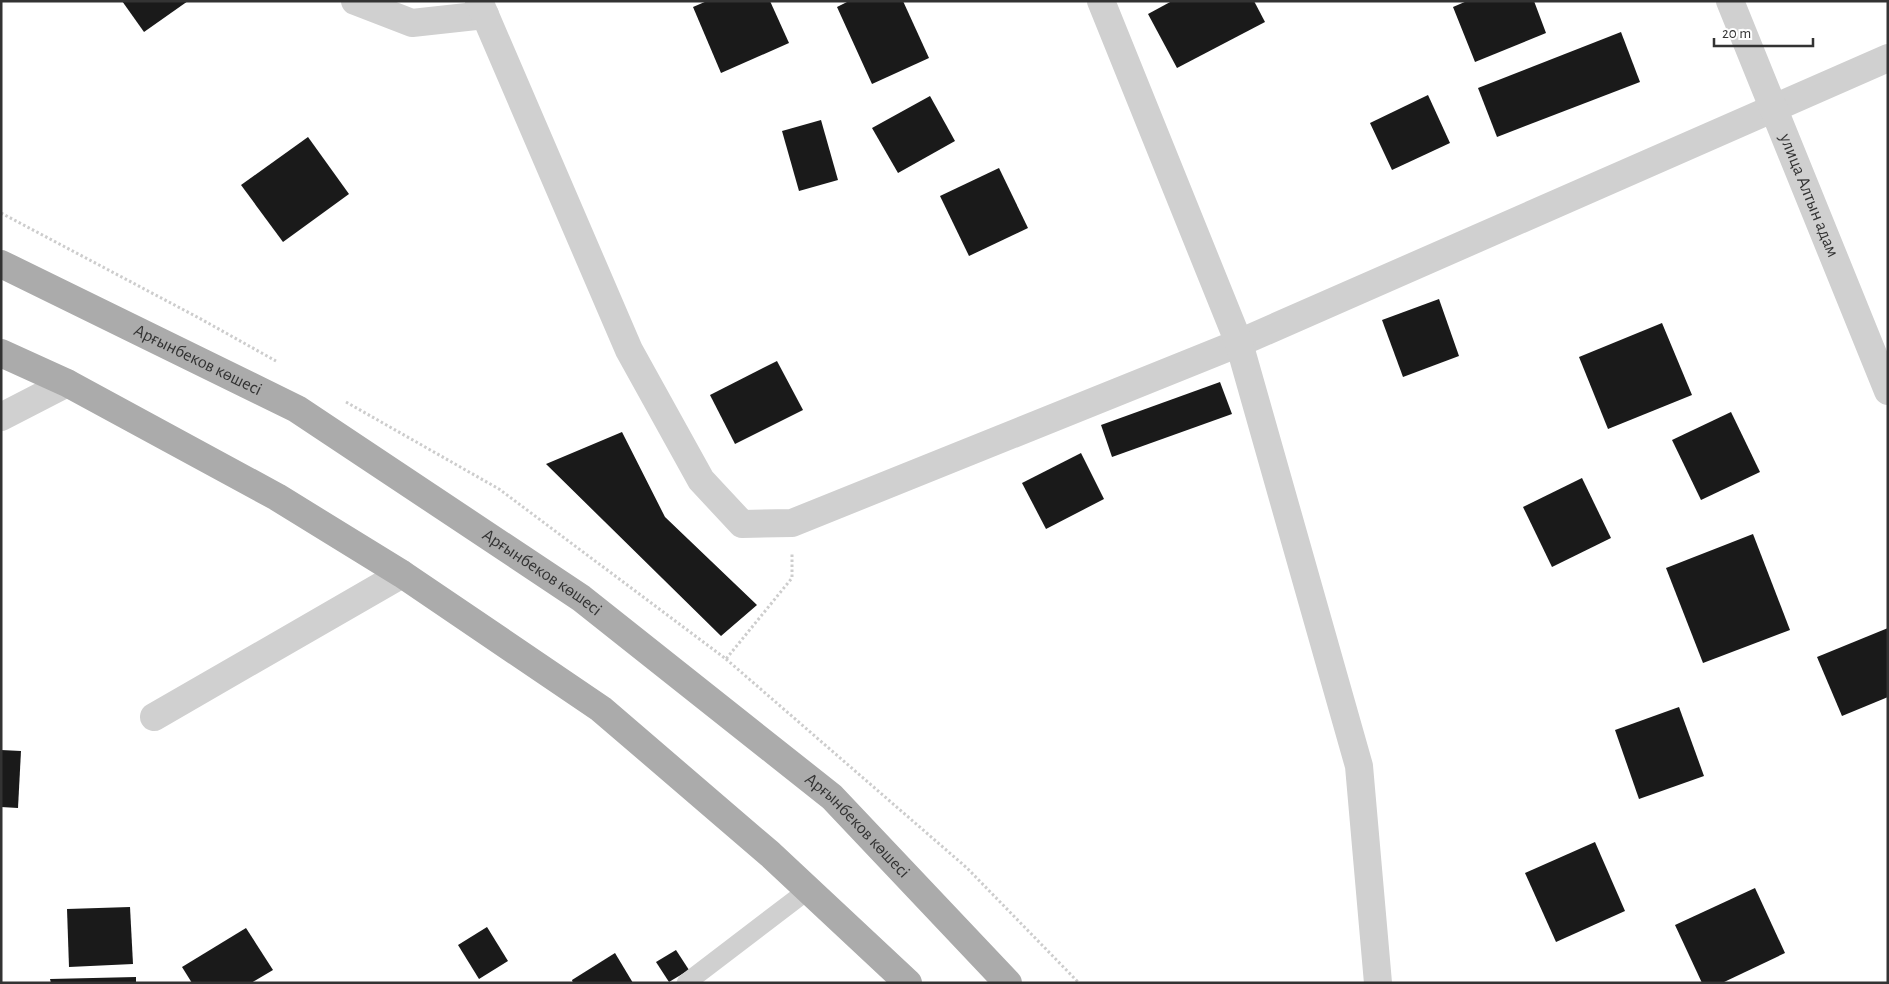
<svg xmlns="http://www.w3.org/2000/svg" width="1889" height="984" font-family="'Alegreya Sans',sans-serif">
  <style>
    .building { fill: #1a1a1a }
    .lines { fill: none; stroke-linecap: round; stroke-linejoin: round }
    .path { stroke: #cdcdcd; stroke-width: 3; stroke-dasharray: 2.5 2.5; stroke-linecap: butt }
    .lane { stroke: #d0d0d0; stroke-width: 19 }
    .street { stroke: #d0d0d0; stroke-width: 28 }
    .primary { stroke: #ababab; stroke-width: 28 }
    .labels { text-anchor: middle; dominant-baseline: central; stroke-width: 5; stroke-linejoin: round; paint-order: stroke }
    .street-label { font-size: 18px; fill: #333; stroke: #fff }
  </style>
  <rect width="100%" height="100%" fill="#fff"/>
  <g class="building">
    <path d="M122,1H188L144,32Z"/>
    <path d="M707,1H770L789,43L721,73L693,7Z"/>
    <path d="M849,1H903L929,58L872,84L837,7Z"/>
    <path d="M1172,1H1254L1265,22L1177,68L1148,14Z"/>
    <path d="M1467,1H1534L1546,33L1475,62L1453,7Z"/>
    <path d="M1621,32L1640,82L1497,137L1478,88Z"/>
    <path d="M1428,95L1450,143L1392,170L1370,123Z"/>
    <path d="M930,96L955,141L898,173L872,128Z"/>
    <path d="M821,120L838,180L799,191L782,131Z"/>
    <path d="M308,137L349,194L283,242L241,185Z"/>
    <path d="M999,168L1028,228L969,256L940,196Z"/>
    <path d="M1439,299L1459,356L1403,377L1382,320Z"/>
    <path d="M1662,323L1692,395L1608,429L1579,357Z"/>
    <path d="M777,361L803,410L735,444L710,395Z"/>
    <path d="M1220,382L1232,414L1112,457L1101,425Z"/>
    <path d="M1731,412L1760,472L1701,500L1672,440Z"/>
    <path d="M622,432L665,517L757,605L721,636L546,464Z"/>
    <path d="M1081,453L1104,499L1046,529L1022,483Z"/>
    <path d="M1582,478L1611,538L1552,567L1523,507Z"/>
    <path d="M1753,534L1790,630L1703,663L1666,568Z"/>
    <path d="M1888,628V697L1842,716L1817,657Z"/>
    <path d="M1679,707L1704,776L1639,799L1615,730Z"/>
    <path d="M1,750L21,751L18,808L1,807Z"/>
    <path d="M1595,842L1625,911L1556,942L1525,873Z"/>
    <path d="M1755,888L1785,953L1722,983H1702L1675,925Z"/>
    <path d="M130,907L133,964L69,967L67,909Z"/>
    <path d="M487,927L508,961L479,979L458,945Z"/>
    <path d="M246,928L273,970L251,983H192L182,967Z"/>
    <path d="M676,950L689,970L669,982L656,962Z"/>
    <path d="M615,953L633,983H573L572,980Z"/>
    <path d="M136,977V983H51L50,979Z"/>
  </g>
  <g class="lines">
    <g class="path">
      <path d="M1,213L199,318L276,361"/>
      <path d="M346,402L499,489L726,659L792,578V553"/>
      <path d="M726,659L967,868L1079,983"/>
    </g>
    <path class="lane" d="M686,983L808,890"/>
    <g class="street">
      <path d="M355,1L412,23L485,15"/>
      <path d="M479,1L629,350L701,480L742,524L792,523L1239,343L1888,58"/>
      <path d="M1101,1L1239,343L1359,766L1378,983"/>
      <path id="s1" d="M1730,1L1888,391"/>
      <path d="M1,417L67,383"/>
      <path d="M154,717L402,574"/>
    </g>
    <g class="primary">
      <path id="s2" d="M1,264L297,409L581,598L832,797L1008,983"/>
      <path d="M1,353L67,383L277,497L402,574L601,709L770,854L908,983"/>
    </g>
  </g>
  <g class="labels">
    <g class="street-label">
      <text stroke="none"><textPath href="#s1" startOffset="210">улица Алтын адам</textPath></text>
      <text stroke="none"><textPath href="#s2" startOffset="219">Арғынбеков көшесі</textPath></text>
      <text stroke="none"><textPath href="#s2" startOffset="624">Арғынбеков көшесі</textPath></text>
      <text stroke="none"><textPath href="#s2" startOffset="1029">Арғынбеков көшесі</textPath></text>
    </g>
  </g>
  <rect width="1889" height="984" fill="none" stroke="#333333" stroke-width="5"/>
  <path d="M1714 38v8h99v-8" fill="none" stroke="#333333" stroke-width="2.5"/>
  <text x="1722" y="38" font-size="15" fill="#333333" stroke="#ffffff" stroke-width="4" paint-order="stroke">20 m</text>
</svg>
